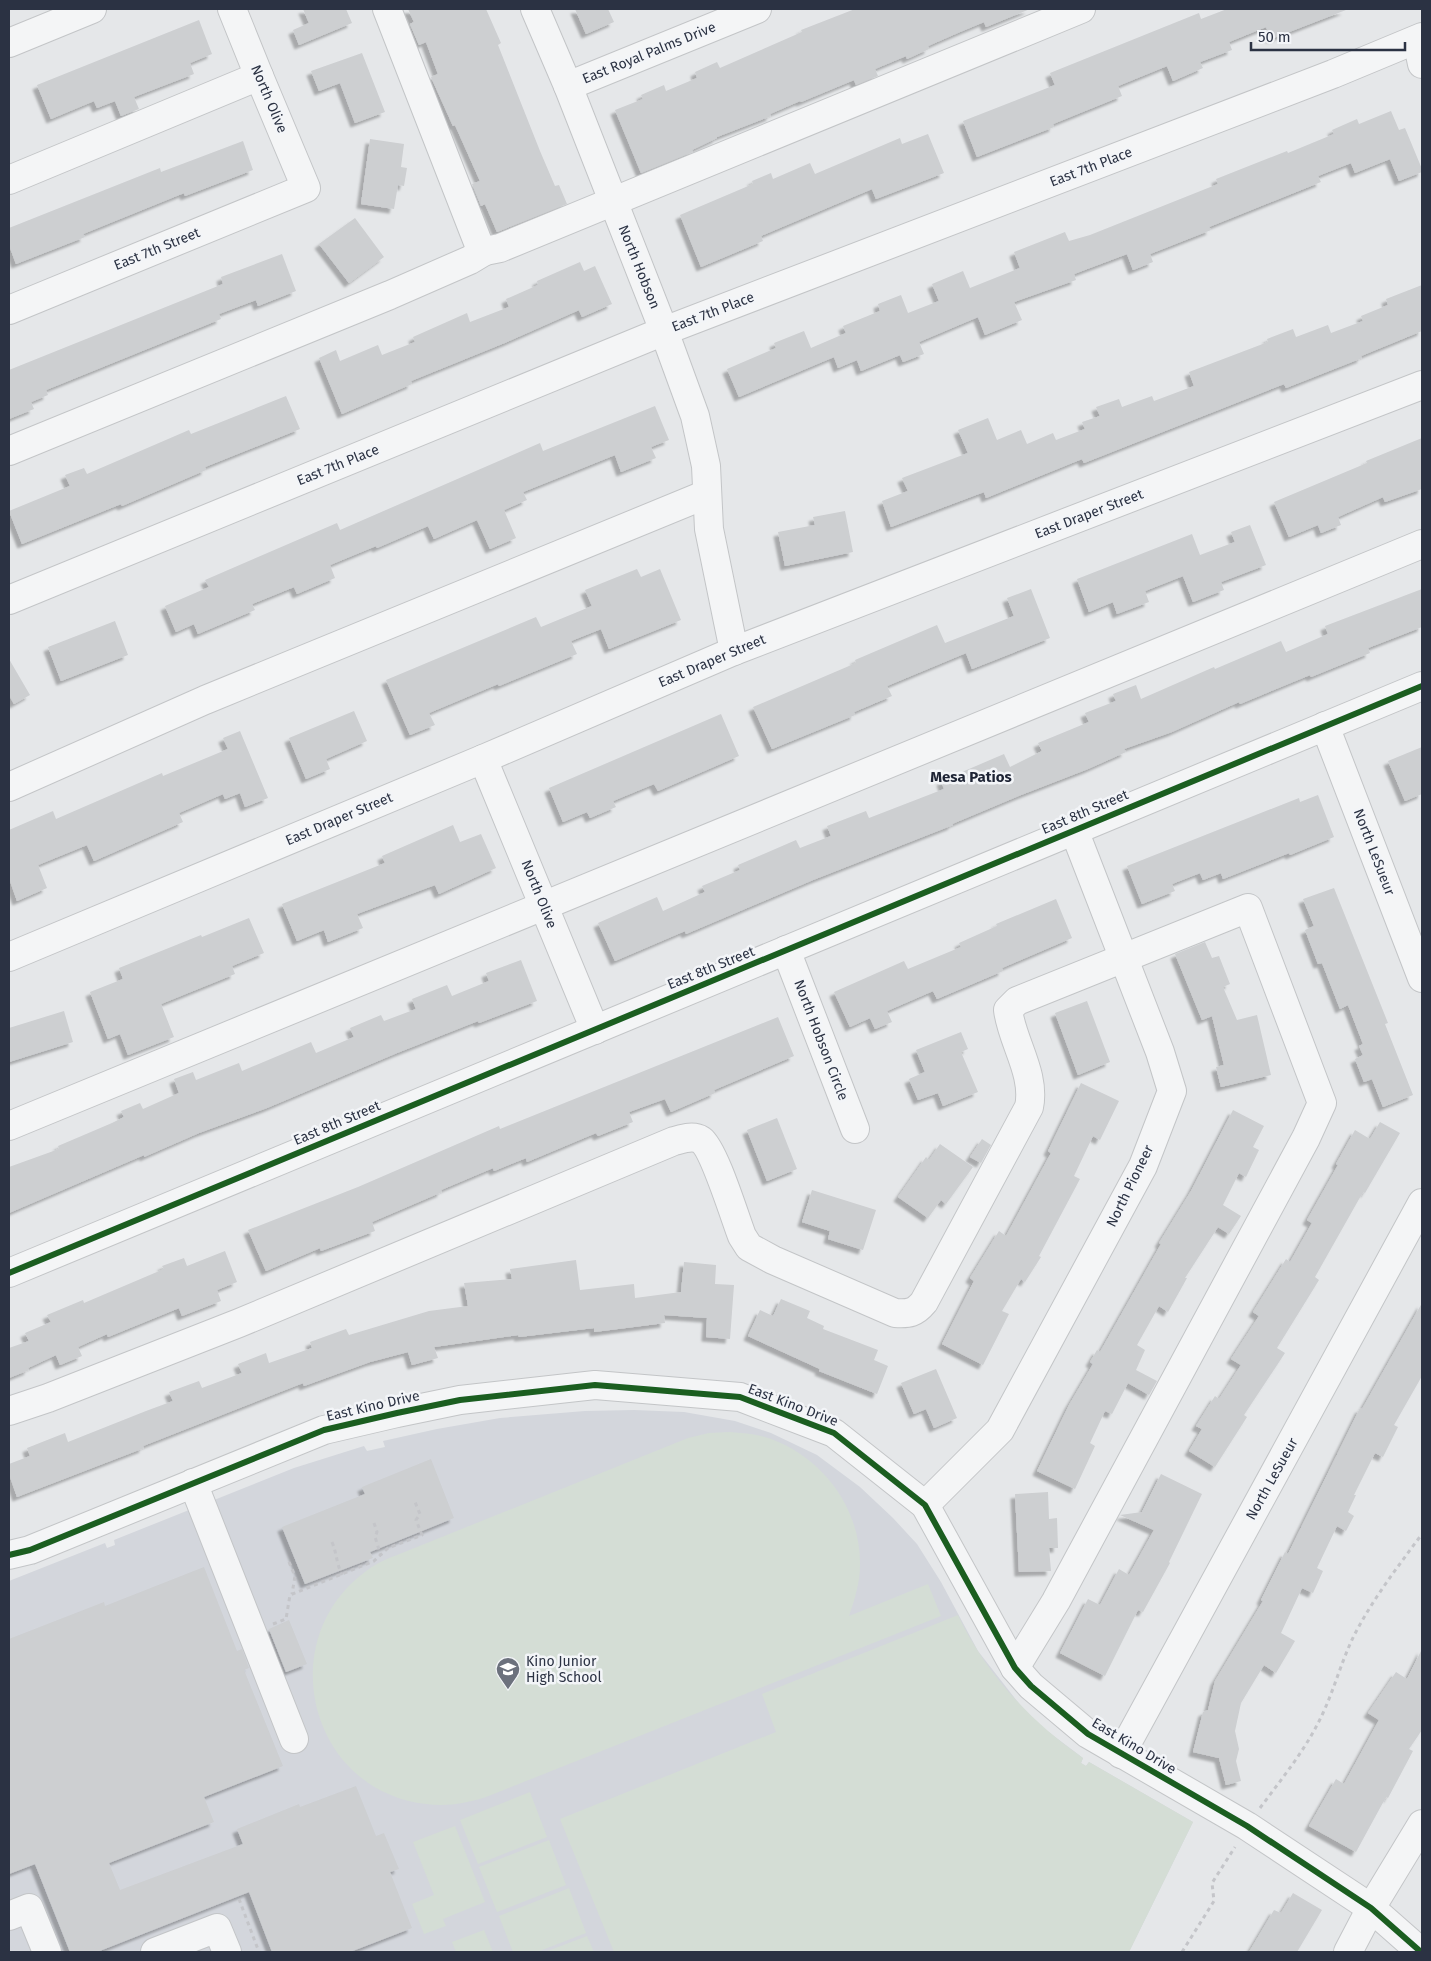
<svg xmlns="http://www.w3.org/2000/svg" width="1431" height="1961" font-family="'Fira Sans',sans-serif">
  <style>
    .built { fill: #d3d6dc }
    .green { fill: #d4ddd5 }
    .building { fill: #cdcfd1; filter: url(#shadow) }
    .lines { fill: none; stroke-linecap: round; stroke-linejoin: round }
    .minor-casing { stroke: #c3c5c7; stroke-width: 30 }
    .path { stroke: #c4c5c9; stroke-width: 3; stroke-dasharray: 4 4; stroke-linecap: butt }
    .minor { stroke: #f4f5f6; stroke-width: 28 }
    .cycleway-casing { stroke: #f3f5f8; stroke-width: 9 }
    .cycleway { stroke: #1b5e20; stroke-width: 6 }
    .labels { text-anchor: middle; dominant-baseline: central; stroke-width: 5; stroke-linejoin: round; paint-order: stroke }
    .street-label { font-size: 14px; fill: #2b3243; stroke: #f3f5f8 }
    .poi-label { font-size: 14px; fill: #2b3243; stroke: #f3f5f8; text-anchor: start }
    .neighbourhood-label { font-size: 15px; font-weight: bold; fill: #1d2334; stroke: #f3f5f8 }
  </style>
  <defs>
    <filter id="shadow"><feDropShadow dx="-4.5" dy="4.5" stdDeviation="1" flood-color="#0004"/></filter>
  </defs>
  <rect width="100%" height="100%" fill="#e5e7e9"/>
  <path class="built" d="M634,1410L684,1412L735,1421L771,1433L817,1455L860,1487L893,1518L917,1544L941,1582L978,1651L1021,1706L1042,1727L1083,1758L1081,1763L1086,1766L1089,1762L1193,1822L1129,1952H9V1581L105,1543L107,1548L115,1545L114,1540L294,1468L364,1446L367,1451L385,1447L383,1441L437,1429L500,1418L585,1411Z"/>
  <g class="green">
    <path d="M730,1432C743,1433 757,1434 771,1439C828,1460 867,1518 859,1579C857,1592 853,1604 849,1616L928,1584L941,1616L486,1797C467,1803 447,1807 426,1804C310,1791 272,1641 365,1572C376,1563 389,1558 402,1553L688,1438L709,1433Z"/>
    <path d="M958,1615C985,1673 1031,1722 1083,1758L1081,1763L1086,1766L1089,1762L1193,1822L1129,1952H614L560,1819L776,1732L762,1694Z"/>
    <path d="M530,1792L547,1837L478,1864L460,1820Z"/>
    <path d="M455,1826L485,1902L443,1919L446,1926L424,1934L412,1904L434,1895L413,1842Z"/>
    <path d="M549,1840L566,1885L497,1912L479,1867Z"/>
    <path d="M569,1888L586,1933L537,1952H513L499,1916Z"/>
    <path d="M484,1930L493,1952H456L452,1942Z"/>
    <path d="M587,1936L594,1952H545Z"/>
  </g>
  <g class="building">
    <path d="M303,9H346L352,23L299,45L293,30L309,23Z"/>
    <path d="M408,9H486L501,43L498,45L540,151L555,186L559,185L567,204L497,232L485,204L481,206L472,184L480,181L455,125L453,126L431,77L438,74L426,42L419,45L410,24L414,22Z"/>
    <path d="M575,9H608L614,22L586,34Z"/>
    <path d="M855,9H1030L986,27L984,22L960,32L928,46L929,49L907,59L906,56L875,69L878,76L856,85L854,80L801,102L800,101L770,114L771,116L717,137V138L692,150L693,152L641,173L615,110L643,99L641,95L664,85L666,91L697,78L695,72L717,62L720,68L802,32L801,30Z"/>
    <path d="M1227,9L1346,10L1271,39L1266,27L1229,42L1232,50L1200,62L1203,68L1173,81L1167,66L1118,86L1122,96L1053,124L1054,127L977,157L963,121L1055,85L1050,73L1199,13L1201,19Z"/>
    <path d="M199,20L212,54L190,63L194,74L134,97L139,109L121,116L115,101L97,108L94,101L51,119L37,85Z"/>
    <path d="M362,53L385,112L355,123L340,83L319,91L311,71Z"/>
    <path d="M1391,111L1399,130L1405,128L1422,169V172L1399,181L1390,159L1355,173L1351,163L1318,176L1321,182L1209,227L1211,230L1150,254L1153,262L1133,270L1127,254L1074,274L1076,280L1014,302L1022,320L985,335L978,317L919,342L924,354L903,362L900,355L861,371L857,360L838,368L834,357L739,397L727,369L776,348L774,343L804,331L811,348L846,333L843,326L880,311L878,304L901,295L908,313L939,301L932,284L963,271L970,288L1020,268L1014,252L1065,232L1069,241L1090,235L1218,184L1216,179L1287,151L1288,153L1334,134L1332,130L1357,119L1359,124Z"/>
    <path d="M928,134L944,173L876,199L872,189L761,236L763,241L701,267L680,215L753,184L752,181L771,173L773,179L810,163L815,174L900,138L902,144Z"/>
    <path d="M370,139L404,144L401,167L407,168L404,186L398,185L394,209L361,204Z"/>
    <path d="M243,141L253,170L185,196L184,193L83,234L85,237L16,264L9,245V228L160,168L161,172Z"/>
    <path d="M355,218L384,257L349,283L319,244Z"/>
    <path d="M282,254L296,291L258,306L256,300L219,314L221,319L46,390L48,395L31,402L34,409L9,419V370L223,284L221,277Z"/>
    <path d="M580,262L584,271L595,266L612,304L582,317L579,310L507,342L411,381L412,384L342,414L319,358L336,350L340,361L378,345L382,355L415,342L413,337L467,313L470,322L509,307L506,299L538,285L537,281Z"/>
    <path d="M1422,285V331L1361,356L1362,358L1286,388L1284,384L1084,463L1082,459L986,498L984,492L891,527L882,501L908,491L902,478L968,453L958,430L988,418L997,440L1021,430L1027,444L1053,433L1056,440L1085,429L1082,422L1100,416L1096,407L1119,399L1122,407L1152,396L1154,401L1194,386L1189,372L1268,342L1267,339L1293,329L1296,337L1328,325L1331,333L1363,321L1361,316L1388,305L1386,299Z"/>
    <path d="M286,396L300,429L205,467L206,470L122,506L121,504L22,544L9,511L70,486L65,475L84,468L87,474L189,430L191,434Z"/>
    <path d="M655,406L669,440L651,447L656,458L621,472L615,455L523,492L527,500L504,510L516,538L490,549L477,520L434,539L428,526L377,548L376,546L330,565L335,578L297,594L294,587L252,604L255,610L198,634L194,624L176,632L165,606L209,587L205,580L337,523L340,530L540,443L543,451Z"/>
    <path d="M1422,438V489L1385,502L1383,497L1338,517L1341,525L1321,533L1318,525L1289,537L1274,502L1367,463L1366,461Z"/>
    <path d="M845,511L853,552L785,566L778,532L815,525L813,517Z"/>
    <path d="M1250,525L1266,565L1221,582L1224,590L1193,602L1183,576L1145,591L1149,602L1117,614L1113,602L1089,612L1077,579L1192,534L1200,555L1235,542L1231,532Z"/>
    <path d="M637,569L641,577L660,569L681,620L609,649L601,629L571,641L577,654L499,686L498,684L429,713L435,725L410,735L386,680L536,617L541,627L592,606L585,590Z"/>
    <path d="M1031,589L1050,638L972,669L966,653L887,686L892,696L854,712L855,715L772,749L753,707L856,663L855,660L937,625L945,643L1014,616L1007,598Z"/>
    <path d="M1422,589V627L1368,648L1370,653L1311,677L1310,675L1240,704L1239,702L1172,732L1124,749L1126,752L1088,769L1021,795L952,824L953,825L813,880L686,934L685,931L615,961L598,923L657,897L663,911L705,892L702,886L740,870L738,865L796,840L800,848L831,836L827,826L866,811L869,818L944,789L941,781L1004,754L1010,767L1042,751L1038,743L1089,722L1085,713L1116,701L1113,694L1136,685L1141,699L1214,667L1215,669L1281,641L1286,652L1328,634L1325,626Z"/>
    <path d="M115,621L128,655L61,681L48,647Z"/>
    <path d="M9,659L30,695L14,704L9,695Z"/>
    <path d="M354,711L367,741L326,759L330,769L306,779L289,738Z"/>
    <path d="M721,714L739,756L658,791L654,784L613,801L616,807L590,818L587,812L563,822L549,788Z"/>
    <path d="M240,731L268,798L245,807L240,793L225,799L223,794L179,813L183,822L94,861L87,845L38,865L47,888L17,901L9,878V830L53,811L56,819L162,773L163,776L228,749L223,738Z"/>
    <path d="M1422,747V794L1405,801L1388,761Z"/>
    <path d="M1318,795L1334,837L1290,855L1289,853L1223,879L1221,873L1203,880L1200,873L1172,884L1175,891L1142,904L1127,866L1299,798L1300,802Z"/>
    <path d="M453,825L460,842L481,834L496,868L439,894L435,885L357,914L363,928L328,942L324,930L297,941L282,904L385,863L382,856Z"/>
    <path d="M1334,888L1388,1023L1385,1024L1413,1095L1383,1107L1372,1079L1364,1082L1355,1059L1363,1055L1359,1046L1363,1044L1348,1005L1340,1009L1322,963L1318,964L1305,930L1314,926L1303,899Z"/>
    <path d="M1056,899L1072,938L1002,968L1003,971L937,999L933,991L887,1011L892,1022L875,1029L870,1018L850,1027L834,992L904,961L908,969L961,947L959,943L997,926L996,924Z"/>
    <path d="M249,918L264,953L232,966L235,974L161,1004L174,1037L128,1055L120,1034L108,1039L90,992L123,979L119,968L201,935L202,937Z"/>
    <path d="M1205,942L1212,958L1219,956L1230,984L1223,987L1237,1020L1257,1015L1271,1075L1221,1087L1216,1067L1224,1065L1212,1016L1202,1020L1175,954Z"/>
    <path d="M521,960L537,1001L479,1023L478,1021L397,1053L267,1108L199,1133L144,1157V1155L9,1213V1167L59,1149L58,1146L112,1123L124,1117L121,1111L140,1103L143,1109L179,1093L174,1079L193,1072L196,1080L239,1063L242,1071L311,1042L316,1053L354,1037L350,1028L381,1015L384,1021L416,1009L412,999L447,985L452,996L489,981L486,973Z"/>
    <path d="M1087,1001L1110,1062L1078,1075L1055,1013Z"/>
    <path d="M64,1011L73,1042L9,1062V1028Z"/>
    <path d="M778,1017L794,1056L714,1090L715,1093L671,1112L665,1099L629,1112L633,1122L598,1136L596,1133L527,1162L526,1158L494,1171L493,1168L441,1190L442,1192L372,1222L375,1231L321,1251L320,1248L266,1271L248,1230L358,1187L499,1126L500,1129Z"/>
    <path d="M961,1032L968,1049L961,1052L978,1092L943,1106L938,1093L918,1100L909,1079L925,1072L916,1050Z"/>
    <path d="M1081,1083L1119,1101L1100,1140L1093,1136L1074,1176L1080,1179L1039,1256L1041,1257L1025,1282L1021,1279L1002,1311L1009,1314L983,1365L942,1344L974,1281L970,1278L999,1231L1006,1236L1051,1153L1048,1151Z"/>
    <path d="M1233,1110L1264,1126L1253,1147L1259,1150L1246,1177L1239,1173L1223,1205L1241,1216L1229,1234L1218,1227L1185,1278H1187L1168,1312L1159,1306L1137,1345L1145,1350L1136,1370L1157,1381L1149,1395L1128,1383L1112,1414L1105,1411L1090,1443L1095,1446L1075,1489L1037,1471L1069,1405L1093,1364L1090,1362L1097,1350L1100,1352L1161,1244L1159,1243L1191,1191Z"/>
    <path d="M777,1118L797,1169L767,1181L747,1130Z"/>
    <path d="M1380,1122L1400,1133L1365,1193L1363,1192L1315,1277L1319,1280L1277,1348L1285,1353L1244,1415L1247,1417L1215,1467L1189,1451L1202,1429L1196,1426L1215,1396L1219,1399L1241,1365L1231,1359L1259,1316L1253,1312L1286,1259L1290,1262L1312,1223L1307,1220L1338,1165L1336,1164L1355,1130L1370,1139Z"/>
    <path d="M982,1139L991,1145L981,1163L970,1157Z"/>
    <path d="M940,1144L973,1167L946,1204L941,1200L928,1218L898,1197L926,1157L929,1160Z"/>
    <path d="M812,1190L876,1210L863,1250L828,1239L830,1231L802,1222Z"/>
    <path d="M225,1251L237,1282L217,1290L221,1301L182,1316L179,1308L108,1337L107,1334L78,1347L82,1356L60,1365L56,1355L28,1368L29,1370L9,1378V1348L29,1341L25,1333L51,1322L47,1315L83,1300L84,1303L164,1269L162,1266L184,1258L187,1266Z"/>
    <path d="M576,1260L580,1290L634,1284L635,1298L681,1292L684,1262L716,1265L715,1284L734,1285L730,1339L706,1337L707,1318L664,1315L665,1323L594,1332V1328L519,1337L518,1335L434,1347L438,1358L412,1365L408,1352L370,1362L304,1386L303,1383L143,1446L144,1448L17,1497L9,1474V1464L30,1456L27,1448L65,1433L68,1442L146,1411L173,1401L169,1392L199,1381L202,1388L242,1373L238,1364L266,1353L269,1363L312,1348L310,1342L346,1329L349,1335L429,1311L468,1306L464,1283L512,1279L510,1269Z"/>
    <path d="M781,1299L810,1311L807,1318L824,1326L823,1329L878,1350L874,1360L888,1366L877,1394L819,1371L820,1369L748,1336L760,1310L773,1316Z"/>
    <path d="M1422,1303V1376L1394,1425L1398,1427L1383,1457L1375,1453L1354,1495H1356L1348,1512L1354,1516L1346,1531L1337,1526L1317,1568L1323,1571L1313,1593L1302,1588L1281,1633L1295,1641L1276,1673L1264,1665L1241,1703L1235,1731L1239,1749L1236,1761L1241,1781L1226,1785L1219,1758L1193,1752L1203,1712L1208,1710L1215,1681L1263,1601L1261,1600L1285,1552L1288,1554L1360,1408L1362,1409Z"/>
    <path d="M936,1369L957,1418L934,1428L926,1409L914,1414L901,1383Z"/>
    <path d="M431,1459L454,1518L370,1552L373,1558L305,1584L282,1527L365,1494L362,1487Z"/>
    <path d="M1161,1474L1202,1494L1169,1562L1170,1563L1143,1612L1138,1610L1105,1676L1060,1653L1088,1599L1100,1605L1119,1569L1129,1575L1154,1530L1120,1515L1142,1512Z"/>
    <path d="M1048,1492L1049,1519L1057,1518L1058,1548H1049L1051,1571L1019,1572L1015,1494Z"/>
    <path d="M204,1567L237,1651L242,1649L249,1668L244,1670L283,1766L204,1797L214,1822L109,1863L120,1890L243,1844L237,1829L299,1804L300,1807L356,1786L376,1836L384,1833L399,1869L390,1872L412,1928L350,1952H272L249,1892L97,1952H70L35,1864L9,1874V1639L104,1602L105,1606Z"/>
    <path d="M289,1620L307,1664L286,1672L269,1629Z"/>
    <path d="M1422,1649V1730L1409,1749L1413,1751L1388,1798L1386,1797L1356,1852L1309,1826L1336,1779L1344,1784L1379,1720L1368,1713L1396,1672L1407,1679Z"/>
    <path d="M1293,1893L1322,1910L1297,1952H1249L1274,1910L1281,1913Z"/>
  </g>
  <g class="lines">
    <g class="minor-casing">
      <g id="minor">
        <path d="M387,9L479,245L485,251L500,248L1081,9"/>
        <path d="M535,9L568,86L664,331L695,416L706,466L709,529L734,651"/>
        <path d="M1417,40L1422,64"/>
        <path d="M9,43L92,9"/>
        <path d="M568,86L757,9"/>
        <path d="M9,180L259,76"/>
        <path d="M9,310L306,188L259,76L232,9"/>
        <path d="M9,451L390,295L470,260L485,251"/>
        <path d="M9,600L664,331L1333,74L1422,37"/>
        <path d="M1325,726L1422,978"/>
        <path d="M483,759L595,1030"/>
        <path d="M9,787L205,700L707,494"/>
        <path d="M786,950L855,1129"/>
        <path d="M9,957L483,759L734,651L1422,385"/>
        <path d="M9,1126L1422,544"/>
        <path d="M9,1273L1422,686"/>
        <path d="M9,1411L48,1398L239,1323L674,1141C682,1139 693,1135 701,1140C714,1149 735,1218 742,1236L749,1247L773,1260L895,1313C909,1314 915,1313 924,1302L1029,1107C1036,1074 1012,1042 1008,1010L1017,1001L1248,908L1322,1103L1306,1138L1056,1601L1015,1668"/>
        <path d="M193,1483L294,1739"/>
        <path d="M925,1505L1000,1430L1143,1166L1172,1091L1160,1052L1074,830"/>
        <path d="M9,1555L30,1550L324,1430L397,1413L460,1400L595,1385L740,1397L834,1433L925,1505L1015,1668L1031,1686L1088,1734L1247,1826L1371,1908L1421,1952"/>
        <path d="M1121,1754L1422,1203"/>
        <path d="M9,1916L29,1908L47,1952"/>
        <path d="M155,1952L217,1928L227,1952"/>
        <path d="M1348,1952L1371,1908L1422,1824"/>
      </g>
    </g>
    <g class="path">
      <path d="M374,1523L377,1532L375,1537L381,1556"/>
      <path d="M332,1542C337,1554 336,1562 342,1575"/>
      <path d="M289,1562L295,1576L292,1594"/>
      <path d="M273,1624L286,1619L290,1595L374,1561L388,1548L422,1535L416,1520L420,1514L415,1502"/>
      <path d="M1260,1808C1283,1777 1307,1748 1323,1713C1336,1685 1343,1655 1358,1628C1376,1595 1399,1565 1422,1534"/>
      <path d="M239,1899L259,1952"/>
      <path d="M1182,1952L1214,1901L1212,1883L1235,1847"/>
    </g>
    <use href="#minor" class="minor"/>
    <g class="cycleway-casing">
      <g id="cycleway">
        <path d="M9,1273L1422,686"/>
        <path d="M9,1555L30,1550L324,1430L397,1413L460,1400L595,1385L740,1397L834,1433L925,1505L1015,1668L1031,1686L1088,1734L1247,1826L1371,1908L1421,1952"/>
      </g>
    </g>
    <use href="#cycleway" class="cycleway"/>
  </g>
  <defs>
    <g id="school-pin" transform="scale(1.25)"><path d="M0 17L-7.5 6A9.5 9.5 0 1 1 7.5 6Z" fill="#6c717d" stroke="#f3f5f8"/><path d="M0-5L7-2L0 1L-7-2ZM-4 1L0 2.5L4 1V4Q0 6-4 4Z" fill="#fff"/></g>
  </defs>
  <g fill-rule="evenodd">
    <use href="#school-pin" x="508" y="1669"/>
  </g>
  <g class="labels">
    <g class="street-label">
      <text transform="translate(649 53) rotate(-22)">East Royal Palms Drive</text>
      <text transform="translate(269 99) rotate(67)">North Olive</text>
      <text transform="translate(1091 167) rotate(-21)">East 7th Place</text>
      <text transform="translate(157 249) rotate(-22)">East 7th Street</text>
      <text transform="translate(639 267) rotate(68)">North Hobson</text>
      <text transform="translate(713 312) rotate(-21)">East 7th Place</text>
      <text transform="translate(338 465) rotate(-22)">East 7th Place</text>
      <text transform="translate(1089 514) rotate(-21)">East Draper Street</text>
      <text transform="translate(712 661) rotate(-23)">East Draper Street</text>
      <text transform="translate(1085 812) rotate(-23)">East 8th Street</text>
      <text transform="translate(339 819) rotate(-23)">East Draper Street</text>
      <text transform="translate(1374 852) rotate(69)">North LeSueur</text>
      <text transform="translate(539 894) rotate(68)">North Olive</text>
      <text transform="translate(711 968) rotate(-22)">East 8th Street</text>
      <text transform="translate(821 1040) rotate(69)">North Hobson Circle</text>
      <text transform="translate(337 1123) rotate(-23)">East 8th Street</text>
      <text transform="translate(1130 1186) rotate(-64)">North Pioneer</text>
      <text transform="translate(793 1405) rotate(21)">East Kino Drive</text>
      <text transform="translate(373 1406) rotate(-13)">East Kino Drive</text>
      <text transform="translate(1272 1479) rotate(-61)">North LeSueur</text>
      <text transform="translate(1134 1746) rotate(31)">East Kino Drive</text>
    </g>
    <g class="poi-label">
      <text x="526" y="1661">Kino Junior<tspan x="526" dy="16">High School</tspan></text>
    </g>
    <g class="neighbourhood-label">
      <text x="971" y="777">Mesa Patios</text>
    </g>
  </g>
  <rect width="1431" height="1961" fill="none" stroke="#2b3243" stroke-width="20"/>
  <path d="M1251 42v8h154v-8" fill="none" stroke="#2b3243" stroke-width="2.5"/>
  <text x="1258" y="42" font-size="15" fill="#2b3243" stroke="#f3f5f8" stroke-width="4" paint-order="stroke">50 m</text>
</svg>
